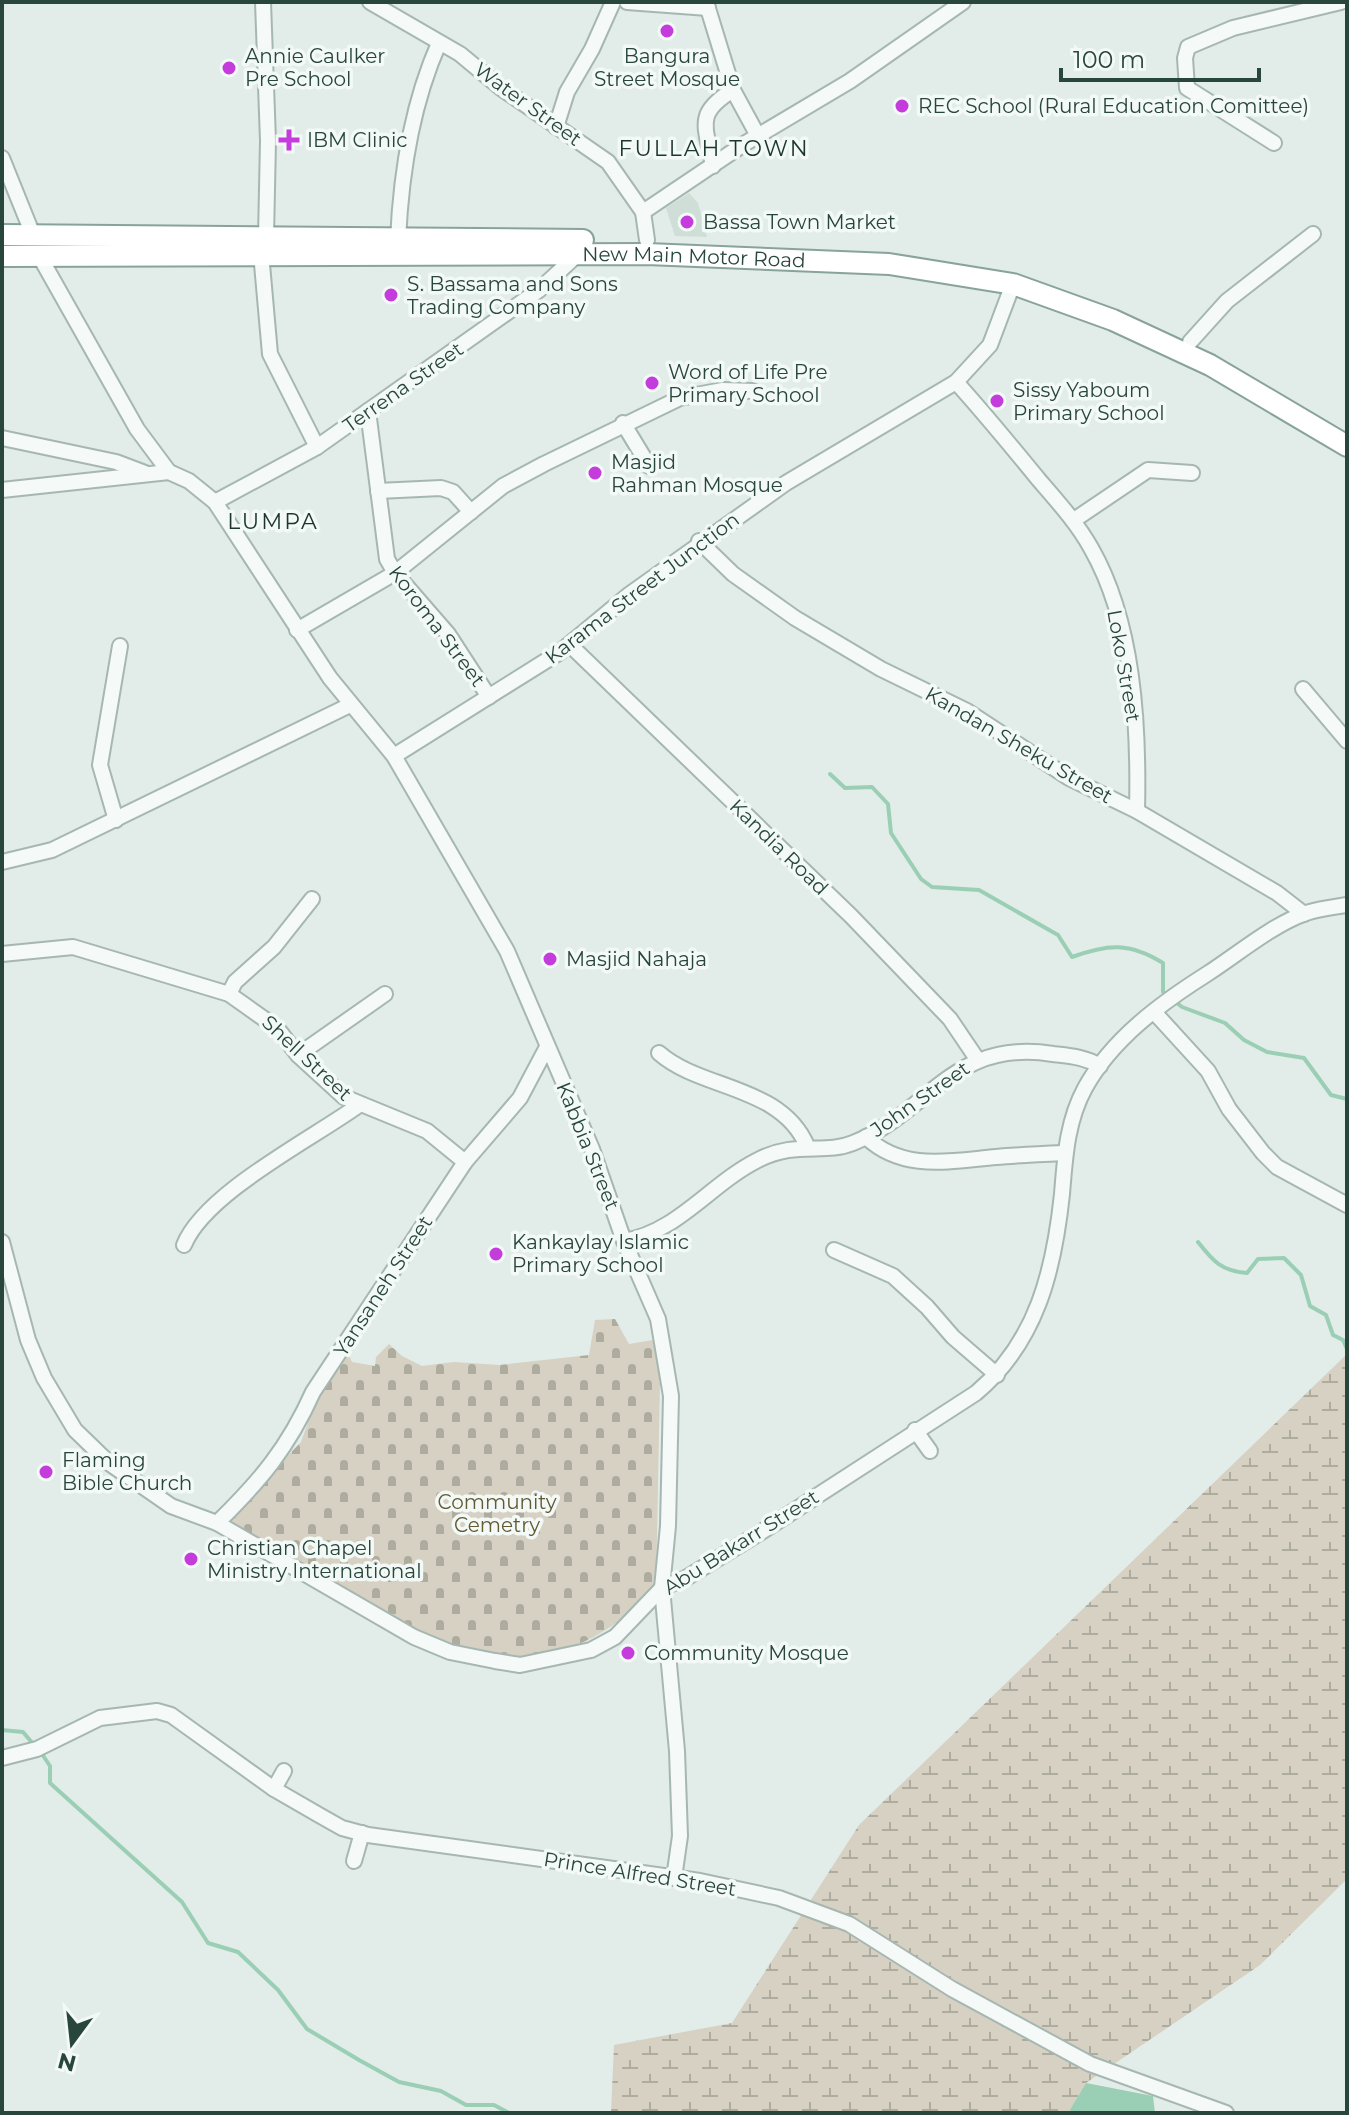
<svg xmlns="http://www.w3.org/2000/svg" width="1349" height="2115" font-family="Montserrat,sans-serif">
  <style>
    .built { fill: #d0ded8 }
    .wetland { fill: url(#wetland-marsh) }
    .cemetery { fill: url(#cemetery-stones) }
    .water { fill: #9acfb5 }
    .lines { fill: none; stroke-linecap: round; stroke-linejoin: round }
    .stream { stroke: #9acfb5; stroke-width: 4 }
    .minor-casing { stroke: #a6b7b1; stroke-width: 18 }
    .highway-casing { stroke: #88a499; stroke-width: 24 }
    .minor { stroke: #f5f9f8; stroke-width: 14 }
    .highway { stroke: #fff; stroke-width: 20 }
    .poi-dot { fill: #c53cdc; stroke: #f2f9f6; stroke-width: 3 }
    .labels { text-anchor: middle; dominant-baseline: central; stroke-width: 7; stroke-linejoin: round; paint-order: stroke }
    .poi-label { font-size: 20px; fill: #28463b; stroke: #f2f9f6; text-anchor: start }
    .street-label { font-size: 20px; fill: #28463b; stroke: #f2f9f6 }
    .park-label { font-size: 20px; fill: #635a34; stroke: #f2f9f6 }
    .neighbourhood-label { font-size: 22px; letter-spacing: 2px; fill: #1a362d; stroke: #f2f9f6 }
  </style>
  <defs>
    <pattern id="wetland-marsh" width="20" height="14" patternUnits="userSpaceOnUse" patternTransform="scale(2)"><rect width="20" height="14" fill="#d6d1c2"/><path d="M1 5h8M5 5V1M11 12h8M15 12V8" fill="none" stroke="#aeab9f"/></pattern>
    <pattern id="cemetery-stones" width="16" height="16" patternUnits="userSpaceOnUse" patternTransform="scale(2)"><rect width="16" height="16" fill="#d6d1c2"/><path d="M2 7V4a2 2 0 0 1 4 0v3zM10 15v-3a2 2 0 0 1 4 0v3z" fill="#aeab9f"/></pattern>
  </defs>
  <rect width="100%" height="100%" fill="#e2ece8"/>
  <path class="built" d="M689,193L698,203L707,237L675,236L666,208Z"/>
  <path class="wetland" d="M1347,1354V1879L1260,1965L1086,2083L1068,2113H611L614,2045L732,2023L859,1825Z"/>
  <path class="cemetery" d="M615,1319L629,1344L653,1340L660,1379L656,1591C593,1648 541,1669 456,1658L223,1523L301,1442L319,1392L345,1347L352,1362L375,1366L376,1357L389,1344L402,1356L422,1366L454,1362L499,1365L589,1355L595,1320Z"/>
  <path class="water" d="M1086,2083L1153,2096L1155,2113H1068Z"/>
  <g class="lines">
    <g class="stream">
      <path d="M830,774L845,788L872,787L888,804L891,833L921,879L932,887L979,890L1058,935L1072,957C1108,944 1129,942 1163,963V992L1182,1007L1225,1023L1244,1040L1267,1052L1304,1058L1331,1095L1347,1099"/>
      <path d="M1198,1242C1213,1261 1221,1271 1247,1273L1258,1259L1284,1258L1301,1275L1310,1306L1326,1315L1333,1335L1343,1340L1347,1349"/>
      <path d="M2,1730L23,1732L34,1745"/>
      <path d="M40,1751L50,1766V1783L182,1902L208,1943L238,1952L278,1990L307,2029L359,2060L399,2082L441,2091L466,2105H494L509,2113"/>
    </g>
    <g class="minor-casing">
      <g id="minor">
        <path d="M263,2L268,141L266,237"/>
        <path d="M370,2L460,54L501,88L608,162L643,212L647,240"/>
        <path d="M627,2L708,8"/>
        <path d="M706,2L733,90L758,136"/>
        <path d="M556,127L567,92L592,49L613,2"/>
        <path d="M1274,143L1187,88L1185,58L1188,47L1233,28L1341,2"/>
        <path d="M2,158L33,235"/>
        <path d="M713,166C706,126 694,114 733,90"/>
        <path d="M643,212L744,144L850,81L963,2"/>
        <path d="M398,240C401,172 412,104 439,43"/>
        <path d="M261,253L270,354L317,447"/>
        <path d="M40,257L137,429L169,472"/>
        <path d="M1190,342L1227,301L1313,234"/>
        <path d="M956,382C985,414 1012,447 1039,480C1058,502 1077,523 1091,548C1134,623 1139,726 1137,811"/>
        <path d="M368,411L387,559L395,573L448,634L489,697"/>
        <path d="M623,423L649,466"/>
        <path d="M2,438L116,462L145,473"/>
        <path d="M2,490L169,472L189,481L215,502L330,678L394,756L507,951L592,1149L624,1241L658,1319L671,1396L668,1526L662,1588L677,1751L680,1836L674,1878"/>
        <path d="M378,491L441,488L453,492L471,512"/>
        <path d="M215,502L317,447L539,290L578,254"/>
        <path d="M1074,520L1148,470L1192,473"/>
        <path d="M699,541L733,574L795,618L881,669L967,711L1069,778L1137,811L1277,893L1304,914"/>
        <path d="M297,630L395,573L503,486L544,464L680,398L723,390L753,391"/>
        <path d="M570,645L851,916L950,1019L977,1059"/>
        <path d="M1303,689L1347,741"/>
        <path d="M394,756L560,652L630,594L786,483L956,382L990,345L1013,284"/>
        <path d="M116,820L100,765L120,646"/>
        <path d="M2,862L52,850L350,705"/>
        <path d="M2,954L73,947L229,994L277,1028L298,1055L344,1097L427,1131L465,1162"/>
        <path d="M229,994L235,982L274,947L312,899"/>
        <path d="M1155,1013L1208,1071L1229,1109L1263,1153L1277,1167L1347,1205"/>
        <path d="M659,1053C701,1090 781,1085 807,1146"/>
        <path d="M298,1055L385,994"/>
        <path d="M866,1137C903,1172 950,1161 996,1157C1018,1155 1041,1154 1064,1153"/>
        <path d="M624,1241C678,1232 710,1184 758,1160C796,1140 824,1155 853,1143C930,1112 953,1038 1053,1054C1070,1056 1085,1057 1100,1066"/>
        <path d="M2,1242L28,1340L44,1378L75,1430L109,1463L171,1506L217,1523L414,1637L450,1652L495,1661L520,1665L591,1650L615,1637L662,1588L686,1578L766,1529L976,1393C1037,1342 1054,1270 1062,1194C1065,1157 1067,1121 1085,1088C1112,1039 1161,1003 1207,974C1238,954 1272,925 1306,913C1319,909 1334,907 1347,905"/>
        <path d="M184,1245C205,1193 312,1139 359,1105"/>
        <path d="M834,1250L893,1276L927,1307L953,1337L997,1375"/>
        <path d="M915,1430L930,1451"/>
        <path d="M217,1523C260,1481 288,1448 313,1392L465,1162L520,1098L547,1047"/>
        <path d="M2,1758L37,1749L100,1718L157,1711L171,1715L274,1789L319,1815L342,1828L368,1835L700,1881L779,1898L849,1924L952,1989L1090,2064L1226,2113"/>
        <path d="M274,1789L284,1771"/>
        <path d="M354,1861L362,1833"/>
      </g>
    </g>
    <g class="highway-casing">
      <g id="highway">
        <path d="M2,235L583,240"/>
        <path id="s1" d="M2,256L647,254L889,264L1013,284L1113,320L1210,365L1347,446"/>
      </g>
    </g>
    <use href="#minor" class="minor"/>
    <use href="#highway" class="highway"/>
  </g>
  <g class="poi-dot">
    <circle cx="667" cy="31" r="8"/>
    <circle cx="229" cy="68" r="8"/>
    <circle cx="902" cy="106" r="8"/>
    <path d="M285 128h8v8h8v8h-8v8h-8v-8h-8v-8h8z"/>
    <circle cx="687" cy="222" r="8"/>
    <circle cx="391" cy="295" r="8"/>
    <circle cx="652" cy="383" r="8"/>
    <circle cx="997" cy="401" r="8"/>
    <circle cx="595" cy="473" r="8"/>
    <circle cx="550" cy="959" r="8"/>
    <circle cx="496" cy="1254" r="8"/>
    <circle cx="46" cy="1472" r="8"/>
    <circle cx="191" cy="1559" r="8"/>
    <circle cx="628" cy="1653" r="8"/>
  </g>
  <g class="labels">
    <g class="poi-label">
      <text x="245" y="56">Annie Caulker<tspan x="245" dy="23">Pre School</tspan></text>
      <text x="667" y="56" text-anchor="middle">Bangura<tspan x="667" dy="23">Street Mosque</tspan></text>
      <text x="918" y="106">REC School (Rural Education Comittee)</text>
      <text x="307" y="140">IBM Clinic</text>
      <text x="703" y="222">Bassa Town Market</text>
      <text x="407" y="284">S. Bassama and Sons<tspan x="407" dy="23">Trading Company</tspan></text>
      <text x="668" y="372">Word of Life Pre<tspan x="668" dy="23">Primary School</tspan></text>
      <text x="1013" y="390">Sissy Yaboum<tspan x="1013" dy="23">Primary School</tspan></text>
      <text x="611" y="462">Masjid<tspan x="611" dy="23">Rahman Mosque</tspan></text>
      <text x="566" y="959">Masjid Nahaja</text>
      <text x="512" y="1242">Kankaylay Islamic<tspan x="512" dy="23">Primary School</tspan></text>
      <text x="62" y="1460">Flaming<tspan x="62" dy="23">Bible Church</tspan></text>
      <text x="207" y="1548">Christian Chapel<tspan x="207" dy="23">Ministry International</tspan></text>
      <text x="644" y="1653">Community Mosque</text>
    </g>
    <g class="street-label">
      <text transform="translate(528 104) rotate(36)">Water Street</text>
      <text stroke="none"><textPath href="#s1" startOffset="692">New Main Motor Road</textPath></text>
      <text transform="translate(403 387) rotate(-35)">Terrena Street</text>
      <text transform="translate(642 588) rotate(-37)">Karama Street Junction</text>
      <text transform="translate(437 626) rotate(53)">Koroma Street</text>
      <text transform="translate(1124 666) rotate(80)">Loko Street</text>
      <text transform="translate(1019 745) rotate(30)">Kandan Sheku Street</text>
      <text transform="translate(779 847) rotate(44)">Kandia Road</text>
      <text transform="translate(307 1058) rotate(43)">Shell Street</text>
      <text transform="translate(920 1099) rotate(-35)">John Street</text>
      <text transform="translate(588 1146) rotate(68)">Kabbia Street</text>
      <text transform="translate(383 1286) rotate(-57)">Yansaneh Street</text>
      <text transform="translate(741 1542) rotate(-32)">Abu Bakarr Street</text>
      <text transform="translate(640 1874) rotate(9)">Prince Alfred Street</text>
    </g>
    <g class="park-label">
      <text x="497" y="1502">Community<tspan x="497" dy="23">Cemetry</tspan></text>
    </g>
    <g class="neighbourhood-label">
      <text x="714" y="148">FULLAH TOWN</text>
      <text x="273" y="521">LUMPA</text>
    </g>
  </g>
  <rect width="1349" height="2115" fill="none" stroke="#28463b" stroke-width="8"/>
  <g transform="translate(72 2043) rotate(195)" stroke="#f2f9f6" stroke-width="6" paint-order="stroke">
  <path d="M0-6L14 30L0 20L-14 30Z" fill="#28463b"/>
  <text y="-12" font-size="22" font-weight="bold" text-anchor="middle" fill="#28463b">N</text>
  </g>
  <path d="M1061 68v12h198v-12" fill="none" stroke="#28463b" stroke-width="4"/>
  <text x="1073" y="68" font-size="24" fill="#28463b" stroke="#f2f9f6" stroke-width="6" paint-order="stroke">100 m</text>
</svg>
